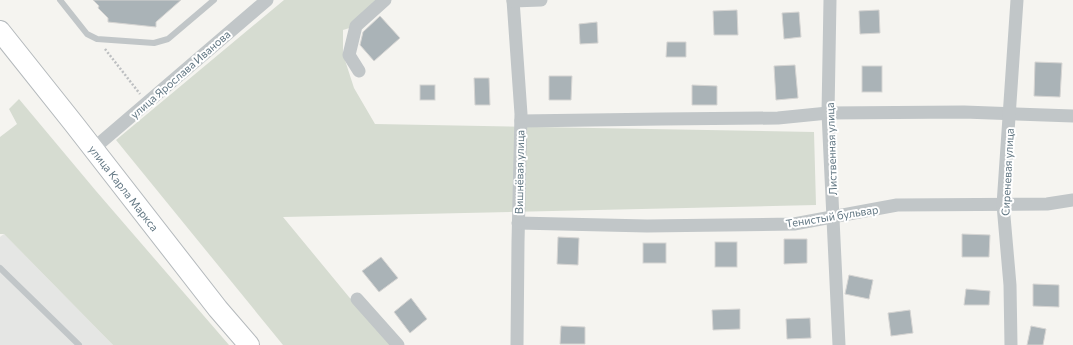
<svg xmlns="http://www.w3.org/2000/svg" width="1073" height="345" font-family="Commissioner,sans-serif">
  <style>
    .built { fill: #e5e6e4 }
    .green { fill: #d6dcd1 }
    .building { fill: #aab3b7; stroke: #d6d5d3 }
    .lines { fill: none; stroke-linecap: round; stroke-linejoin: round }
    .primary-casing { stroke: #b4b9bc; stroke-width: 22 }
    .path { stroke: #bdbfc1; stroke-width: 2.5; stroke-dasharray: 2 2; stroke-linecap: butt }
    .lane { stroke: #c1c6c8; stroke-width: 6 }
    .street { stroke: #c1c6c8; stroke-width: 13 }
    .primary { stroke: #fff; stroke-width: 20 }
    .labels { text-anchor: middle; dominant-baseline: central; stroke-width: 4; stroke-linejoin: round; paint-order: stroke }
    .street-label { font-size: 11px; fill: #627783; stroke: #fff }
  </style>
  <rect width="100%" height="100%" fill="#f5f4f0"/>
  <path class="built" d="M4,234L113,345H0V237Z"/>
  <g class="green">
    <path d="M284,0H385L356,26L343,30V54L354,88L375,124L814,132L816,205L283,217L349,297L391,345H283L116,140Z"/>
    <path d="M19,99L96,191L229,345H113L4,234H0V137L17,124L9,109Z"/>
  </g>
  <g class="building">
    <path d="M93,0H181L156,22V27L108,22V18L98,8L99,6Z"/>
    <path d="M737,10L738,35H714L713,11Z"/>
    <path d="M879,10L880,33L860,34L859,11Z"/>
    <path d="M799,12L801,37L784,39L782,13Z"/>
    <path d="M380,16L400,38L374,61L360,45L363,32Z"/>
    <path d="M597,22L598,43L580,44L579,24Z"/>
    <path d="M667,42H686V57H666Z"/>
    <path d="M1035,62L1062,63L1060,97L1034,96Z"/>
    <path d="M795,65L798,98L776,100L774,66Z"/>
    <rect x="862" y="66" width="20" height="26"/>
    <path d="M549,76H572L571,100H549Z"/>
    <path d="M474,78H489L490,105H475Z"/>
    <rect x="420" y="85" width="15" height="15"/>
    <path d="M692,85L717,86V105H692Z"/>
    <path d="M962,234L990,235L989,257H962Z"/>
    <path d="M558,237L579,238L578,265L557,264Z"/>
    <path d="M784,239H807V263L784,264Z"/>
    <rect x="715" y="242" width="22" height="25"/>
    <rect x="643" y="243" width="23" height="20"/>
    <path d="M381,257L398,278L379,292L362,271Z"/>
    <path d="M849,275L873,280L869,299L845,294Z"/>
    <path d="M1033,284L1059,285V307L1033,306Z"/>
    <path d="M966,289L990,291L989,305H964Z"/>
    <path d="M411,298L427,319L410,333L394,312Z"/>
    <path d="M740,309V329L713,330L712,310Z"/>
    <path d="M910,310L913,333L891,336L888,313Z"/>
    <path d="M810,318L811,338L787,339L786,319Z"/>
    <path d="M561,326L585,327V344H560Z"/>
    <path d="M1031,326L1046,329L1043,345H1027Z"/>
  </g>
  <g class="lines">
    <g class="primary-casing">
      <path id="primary" d="M0,31L74,124L218,309L249,345"/>
    </g>
    <path class="path" d="M105,49L140,94"/>
    <g class="lane">
      <path d="M60,0L87,34L97,39L154,43L168,39L214,0"/>
      <path d="M0,268L79,345"/>
    </g>
    <g class="street">
      <path d="M513,0L521,114L518,242L517,345"/>
      <path d="M830,0L828,113L839,345"/>
      <path d="M513,1L541,0"/>
      <path d="M359,71L349,55L356,26L385,0"/>
      <path d="M521,121L662,119L778,118L828,113L964,112L1073,116"/>
      <path d="M93,149L267,0"/>
      <path d="M518,223L647,226L794,224L897,205L1047,204L1073,200"/>
      <path d="M357,299L398,345"/>
      <path d="M1011,345L1010,285L1003,205L1017,0"/>
    </g>
    <use href="#primary" class="primary"/>
  </g>
  <g class="labels">
    <g class="street-label">
      <text transform="translate(180 74) rotate(-41)">улица Ярослава Иванова</text>
      <text transform="translate(831 149) rotate(-92)">Лиственная улица</text>
      <text transform="translate(519 172) rotate(-89)">Вишнёвая улица</text>
      <text transform="translate(1007 172) rotate(-87)">Сиреневая улица</text>
      <text transform="translate(124 188) rotate(52)">улица Карла Маркса</text>
      <text transform="translate(832 216) rotate(-9)">Тенистый бульвар</text>
    </g>
  </g>
</svg>
